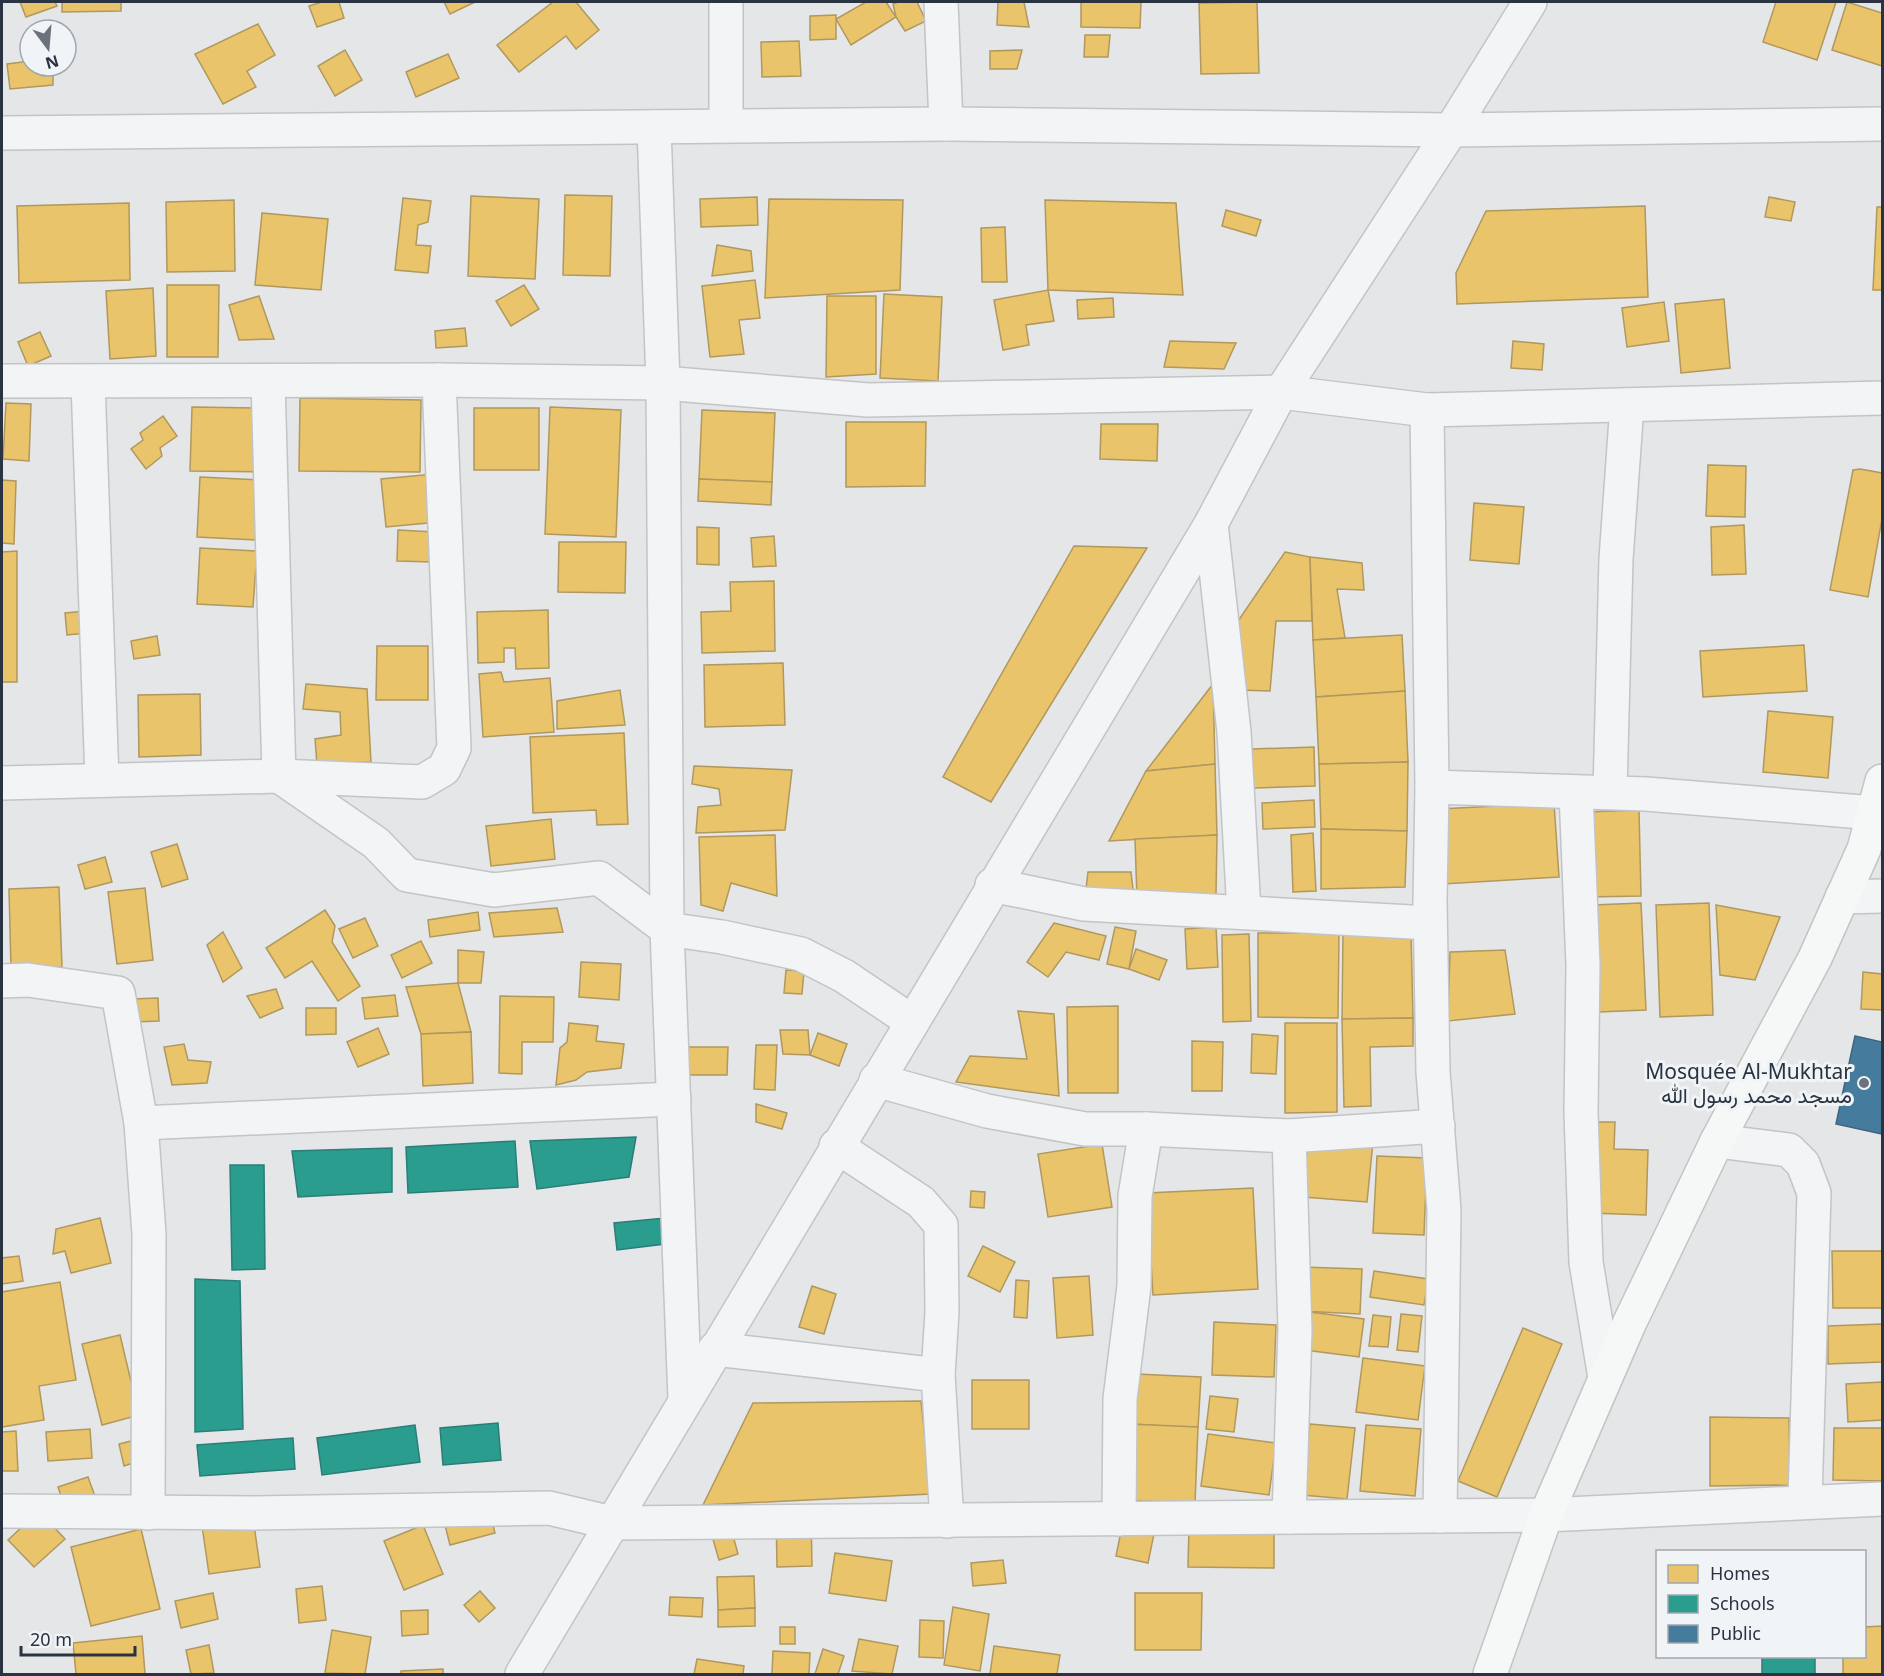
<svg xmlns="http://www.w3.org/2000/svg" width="1884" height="1676" font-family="'Noto Sans',Vazirmatn,sans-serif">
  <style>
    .homes { fill: #e9c46a; stroke: #b0985e; stroke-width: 1.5 }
    .schools { fill: #2a9d8f; stroke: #2a7d78; stroke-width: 1.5 }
    .public { fill: #457b9d; stroke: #3d6581; stroke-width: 1.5 }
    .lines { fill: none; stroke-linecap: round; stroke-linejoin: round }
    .street-casing { stroke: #c2c4c6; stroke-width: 36 }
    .secondary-casing { stroke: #c2c4c6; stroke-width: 36 }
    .street { stroke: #f2f4f5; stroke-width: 33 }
    .secondary { stroke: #f6f7f7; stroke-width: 33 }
    .poi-dot { fill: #6b727b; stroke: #f1f4f7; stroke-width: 2 }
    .labels { text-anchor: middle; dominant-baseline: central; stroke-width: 6; stroke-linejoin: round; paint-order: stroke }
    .poi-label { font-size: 21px; fill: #2a3341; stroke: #f1f4f7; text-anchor: end }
  </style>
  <rect width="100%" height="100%" fill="#e4e6e8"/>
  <g class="homes">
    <path d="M20,2H55L57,6L26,17Z"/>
    <path d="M62,2H121V11L62,12Z"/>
    <path d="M322,2H339L344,18L317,27L309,6Z"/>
    <path d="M444,2H475L450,14Z"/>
    <path d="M553,2H576L599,30L576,49L566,36L519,72L497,45Z"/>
    <path d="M866,2H886L896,17L851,45L836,19Z"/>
    <path d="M898,2H917L926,21L905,31L896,17L893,4Z"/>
    <path d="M998,2H1024L1029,27L997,25Z"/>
    <path d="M1081,2H1141L1140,28L1081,27Z"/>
    <path d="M1257,2L1259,73L1201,74L1199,3Z"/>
    <path d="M1776,2H1836L1817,60L1763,42Z"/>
    <path d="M1847,2L1882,13V66L1832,50Z"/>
    <path d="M836,15V39L810,40V16Z"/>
    <path d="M258,24L275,55L247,71L256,87L223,104L195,54Z"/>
    <path d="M1085,35H1110L1108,57H1084Z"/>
    <path d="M799,41L801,76L762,77L761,42Z"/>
    <path d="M345,50L362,80L335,96L318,66Z"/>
    <path d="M1022,50L1017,69H990V51Z"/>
    <path d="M448,54L459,78L416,97L406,72Z"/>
    <path d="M30,61V66H53V85L10,89L7,64Z"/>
    <path d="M565,195L612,196L610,276L563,275Z"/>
    <path d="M471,196L539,199L535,279L468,276Z"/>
    <path d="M757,197L758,225L701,227L700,199Z"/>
    <path d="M1769,197L1795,202L1791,221L1765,217Z"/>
    <path d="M403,198L431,201L428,222L418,225L416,245L431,246L428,273L395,270Z"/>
    <path d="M769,199L903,200L900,290L765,298Z"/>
    <path d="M234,200L235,271L167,272L166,202Z"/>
    <path d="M1045,200L1176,203L1183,295L1048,290Z"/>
    <path d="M129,203L130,280L19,283L17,206Z"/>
    <path d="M1645,206L1648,297L1457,304L1456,273L1486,211Z"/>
    <path d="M1877,207H1882V290H1873Z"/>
    <path d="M1226,210L1261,220L1256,236L1222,226Z"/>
    <path d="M262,213L328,219L321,290L255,285Z"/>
    <path d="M1005,227L1007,282H982L981,228Z"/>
    <path d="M717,245L751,251L753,271L712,276Z"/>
    <path d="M755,280L760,318L739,320L744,354L710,357L702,286Z"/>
    <path d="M167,285H219L218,357H167Z"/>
    <path d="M524,285L539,309L511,326L496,301Z"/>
    <path d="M153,288L156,356L110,359L106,291Z"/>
    <path d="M1048,290L1054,321L1026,325L1029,345L1003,350L994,300Z"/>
    <path d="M884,294L942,297L938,381L880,378Z"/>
    <path d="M259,296L274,339L239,340L229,305Z"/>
    <path d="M827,296H876V374L826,377Z"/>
    <path d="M1113,298L1114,317L1078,319L1077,300Z"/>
    <path d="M1724,299L1730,368L1681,373L1675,304Z"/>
    <path d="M1664,302L1669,341L1627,347L1622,308Z"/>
    <path d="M465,328L467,346L436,348L435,331Z"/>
    <path d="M40,332L51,356L28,366L18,342Z"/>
    <path d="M1170,341L1236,343L1224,369L1164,367Z"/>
    <path d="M1513,341L1544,344L1542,370L1511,368Z"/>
    <path d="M300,398L421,400L420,472L299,471Z"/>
    <path d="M6,403L31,404L29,461L3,459Z"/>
    <path d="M192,407L262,408L266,472L190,471Z"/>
    <path d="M550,407L621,410L616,537L545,534Z"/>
    <rect x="474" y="408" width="65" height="62"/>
    <path d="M702,410L775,413L772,482L699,479Z"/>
    <path d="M163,416L177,436L160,448L162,456L146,469L131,449L143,440L140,433Z"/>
    <path d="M846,422H926L925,486L846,487Z"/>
    <path d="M1101,424H1158L1157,461L1100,459Z"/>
    <path d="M1708,465L1746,466L1745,517L1706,516Z"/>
    <path d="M1860,469L1882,473V519L1868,597L1830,590L1853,470Z"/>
    <path d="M434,474L438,522L386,527L381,479Z"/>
    <path d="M200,477L261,480L258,540L197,537Z"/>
    <path d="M699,479L772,482L771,505L698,501Z"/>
    <path d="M2,480L16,481L14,544L2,543Z"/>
    <path d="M1474,503L1524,507L1519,564L1470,560Z"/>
    <path d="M1744,525L1746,574L1712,575L1711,527Z"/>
    <path d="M697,527L719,528V565L697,564Z"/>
    <path d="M398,530L434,532L433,562L397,561Z"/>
    <path d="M774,536L776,566L753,567L751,538Z"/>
    <path d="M559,542H626L625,593L558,592Z"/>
    <path d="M1074,546L1147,548L991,802L943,777Z"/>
    <path d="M200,548L257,551L253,607L197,604Z"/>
    <path d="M17,551V682H2V552Z"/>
    <path d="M1285,552L1310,557L1312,621H1276L1270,691L1238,690L1236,624Z"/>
    <path d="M1310,557L1362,563L1364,590L1337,589L1345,638L1313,640Z"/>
    <path d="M774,581L775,651L702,653L701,612L731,611L730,582Z"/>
    <path d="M548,610L549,668L516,669L515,648H504V662L478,663L477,612Z"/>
    <path d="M85,611L87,633L67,635L65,613Z"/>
    <path d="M1402,635L1405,691L1316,697L1313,640Z"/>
    <path d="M157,636L160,655L134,659L131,641Z"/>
    <path d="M1804,645L1807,691L1703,697L1700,651Z"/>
    <path d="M377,646H428V700H376Z"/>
    <path d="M783,663L785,725L705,727L704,665Z"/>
    <path d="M501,672L504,682L550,678L554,732L483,737L479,674Z"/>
    <path d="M306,684L367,689L371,762L317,764L315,739L341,735L340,712L303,709Z"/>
    <path d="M1213,684L1215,764L1146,771Z"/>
    <path d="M620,690L625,725L557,729V701Z"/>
    <path d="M1405,691L1408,762L1319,764L1316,697Z"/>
    <path d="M200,694L201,755L139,757L138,695Z"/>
    <path d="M1768,711L1833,717L1828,778L1763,772Z"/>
    <path d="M624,733L628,824L597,825L596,810L533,813L530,737Z"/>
    <path d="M1314,747L1315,786L1253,788L1252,749Z"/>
    <path d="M1408,762L1407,831L1321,829L1319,764Z"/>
    <path d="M1215,764L1217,835L1109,841L1146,771Z"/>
    <path d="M694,766L792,770L785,830L696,833L698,807L721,805L719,789L692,784Z"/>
    <path d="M1314,800L1315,827L1263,829L1262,803Z"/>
    <path d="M1554,803L1559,877L1443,884L1439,809Z"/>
    <path d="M1639,810L1641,896L1587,897L1585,812Z"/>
    <path d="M551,819L555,859L491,866L486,826Z"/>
    <path d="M1321,829L1407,831L1405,887L1321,889Z"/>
    <path d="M1313,833L1316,891L1293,892L1291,835Z"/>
    <path d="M775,835L777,896L731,883L723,911L701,905L699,837Z"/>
    <path d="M1217,835L1216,894L1137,899L1135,839Z"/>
    <path d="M177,844L188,879L162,887L151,852Z"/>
    <path d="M105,857L112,882L85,889L78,865Z"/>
    <path d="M1088,872H1131L1134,898L1086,889Z"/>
    <path d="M59,887L62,967L11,969L9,889Z"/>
    <path d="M145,888L153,960L117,964L108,892Z"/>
    <path d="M1641,903L1646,1010L1599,1012L1593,905Z"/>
    <path d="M1709,903L1713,1015L1660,1017L1656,905Z"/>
    <path d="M1716,905L1780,917L1755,980L1720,975Z"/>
    <path d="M557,908L563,932L494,937L489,913Z"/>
    <path d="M325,910L335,926L332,942L360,986L338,1001L312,961L285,978L266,948Z"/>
    <path d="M478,912L480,930L430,937L428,920Z"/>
    <path d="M365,918L378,946L353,958L339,929Z"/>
    <path d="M1054,923L1106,936L1099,960L1066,952L1048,977L1027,962Z"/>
    <path d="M1115,927L1136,931L1129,969L1107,964Z"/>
    <path d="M1216,927L1218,967L1187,969L1185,929Z"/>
    <path d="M223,932L242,968L223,982L207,945Z"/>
    <path d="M1343,932H1411L1413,1018L1342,1019Z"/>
    <path d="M1258,933H1339L1338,1018L1258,1017Z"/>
    <path d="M1249,934L1251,1021L1223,1022L1222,935Z"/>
    <path d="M421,941L432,963L402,978L391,955Z"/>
    <path d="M1136,949L1167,960L1159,980L1129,969Z"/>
    <path d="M458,950L484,952L481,983H458Z"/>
    <path d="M1505,950L1515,1014L1448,1021L1450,952Z"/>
    <path d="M581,962L621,964L619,1000L579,997Z"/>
    <path d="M786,970L804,971L802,994L784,993Z"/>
    <path d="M1863,972L1882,974V1010L1861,1009Z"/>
    <path d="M458,983L471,1032L421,1034L406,987Z"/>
    <path d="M276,989L283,1008L260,1018L247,996Z"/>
    <path d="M395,995L398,1016L365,1019L362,998Z"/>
    <path d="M500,996L554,997L553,1042H522V1074L499,1073Z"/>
    <path d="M158,998L159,1021L134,1022L132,999Z"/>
    <path d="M1118,1006V1093H1068L1067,1007Z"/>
    <path d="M306,1008H336V1034L306,1035Z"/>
    <path d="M1018,1011L1054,1014L1059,1096L956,1082L970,1056L1027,1059Z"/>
    <path d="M1413,1018V1046L1370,1047L1371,1106L1344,1107L1342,1019Z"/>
    <path d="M569,1023L598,1026L596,1041L624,1044L621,1068L587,1072L576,1080L556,1085L560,1048L567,1042Z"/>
    <path d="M1285,1023H1337V1112L1285,1113Z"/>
    <path d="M378,1028L389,1054L358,1067L347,1042Z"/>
    <path d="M780,1030H808L810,1055L783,1054Z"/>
    <path d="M471,1032L473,1083L423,1086L421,1034Z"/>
    <path d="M818,1033L847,1044L839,1066L810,1055Z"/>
    <path d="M1252,1034L1278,1036L1276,1074L1251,1073Z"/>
    <path d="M1192,1041L1223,1042L1222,1091H1192Z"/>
    <path d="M184,1044L188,1060L211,1062L207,1083L172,1085L164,1047Z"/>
    <path d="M756,1045H777L775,1090L754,1089Z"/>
    <path d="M687,1047H728L727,1075H687Z"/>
    <path d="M756,1104L787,1113L782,1129L756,1122Z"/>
    <path d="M1593,1122H1615L1614,1149L1648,1150L1646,1215L1590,1213Z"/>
    <path d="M1308,1137L1373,1142L1367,1202L1303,1197Z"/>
    <path d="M1102,1144L1112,1207L1048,1217L1038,1154Z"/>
    <path d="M1377,1156L1427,1158L1424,1235L1373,1233Z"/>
    <path d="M1253,1188L1258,1289L1153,1295L1147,1193Z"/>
    <path d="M971,1191L985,1192L984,1208L970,1207Z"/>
    <path d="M100,1218L111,1263L71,1273L65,1251L53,1254L56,1229Z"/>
    <path d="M983,1246L1015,1262L1000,1292L968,1276Z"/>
    <path d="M1832,1251H1882V1308H1833Z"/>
    <path d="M19,1256L23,1281L2,1284V1258Z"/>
    <path d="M1302,1267L1362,1269L1360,1314L1300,1311Z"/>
    <path d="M1374,1271L1428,1279L1424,1305L1370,1297Z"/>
    <path d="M1089,1276L1093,1335L1057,1338L1053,1278Z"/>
    <path d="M1016,1280L1029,1281L1027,1318L1014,1317Z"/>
    <path d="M60,1282L76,1380L39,1386L44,1420L2,1427V1292Z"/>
    <path d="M812,1286L836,1294L824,1334L799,1327Z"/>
    <path d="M1310,1312L1364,1319L1359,1357L1305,1350Z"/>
    <path d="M1401,1314L1422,1316L1418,1352L1397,1350Z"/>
    <path d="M1373,1315L1391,1317L1388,1347L1369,1346Z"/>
    <path d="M1214,1322L1276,1325L1274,1377L1212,1375Z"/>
    <path d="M1882,1324V1362L1828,1364V1326Z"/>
    <path d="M1523,1328L1562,1344L1497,1497L1458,1481Z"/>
    <path d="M120,1335L139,1415L102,1425L82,1344Z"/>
    <path d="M1363,1358L1425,1366L1418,1420L1356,1412Z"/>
    <path d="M1136,1374L1201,1377L1198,1428L1133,1424Z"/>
    <rect x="972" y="1380" width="57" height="49"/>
    <path d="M1882,1382V1420L1848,1422L1846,1384Z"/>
    <path d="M1210,1396L1238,1399L1234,1432L1206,1429Z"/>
    <path d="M921,1401L931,1494L703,1505L753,1403Z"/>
    <path d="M1710,1417L1789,1418L1790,1485L1710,1486Z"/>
    <path d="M1128,1424L1198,1427L1195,1503L1125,1500Z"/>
    <path d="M1310,1424L1355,1428L1347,1499L1302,1495Z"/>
    <path d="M1366,1425L1421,1429L1415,1496L1360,1491Z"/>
    <path d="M1834,1428H1882V1481L1833,1480Z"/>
    <path d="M90,1429L92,1458L48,1461L46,1432Z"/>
    <path d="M16,1431L18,1471H2V1432Z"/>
    <path d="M1208,1434L1276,1443L1269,1495L1201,1486Z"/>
    <path d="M131,1441L136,1462L124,1466L119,1444Z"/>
    <path d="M88,1477L100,1510L69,1520L58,1487Z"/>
    <path d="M487,1502L495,1533L450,1545L442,1513Z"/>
    <path d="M39,1511L65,1539L34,1567L8,1540Z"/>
    <path d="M811,1512L812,1566L777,1567L776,1513Z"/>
    <path d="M728,1517L738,1554L719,1560L708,1522Z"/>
    <path d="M1124,1517L1156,1524L1148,1563L1116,1556Z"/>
    <path d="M253,1518L260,1567L209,1574L202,1526Z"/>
    <path d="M423,1525L443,1574L404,1590L384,1541Z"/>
    <path d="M1189,1526L1274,1528V1568L1188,1567Z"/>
    <path d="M141,1529L160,1609L91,1626L71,1547Z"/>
    <path d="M835,1553L892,1561L886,1601L829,1593Z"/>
    <path d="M1003,1560L1006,1583L973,1586L971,1563Z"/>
    <path d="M754,1576L755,1608L718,1610L717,1577Z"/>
    <path d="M322,1586L326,1620L299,1623L296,1589Z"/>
    <path d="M480,1591L495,1608L479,1622L464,1605Z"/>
    <path d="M213,1593L218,1619L181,1628L175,1601Z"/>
    <path d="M1135,1593H1202L1201,1650H1135Z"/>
    <path d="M670,1597L703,1598L702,1617L669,1615Z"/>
    <path d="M953,1607L989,1614L980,1671L944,1665Z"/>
    <path d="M755,1608V1626L718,1627V1610Z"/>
    <path d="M428,1610V1634L402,1636L401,1611Z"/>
    <path d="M920,1620L944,1621L943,1658L919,1657Z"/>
    <path d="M1882,1626V1674H1843V1656H1864V1627Z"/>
    <rect x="780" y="1627" width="15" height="17"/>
    <path d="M332,1630L371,1637L365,1674L325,1673Z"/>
    <path d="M142,1636L145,1674H76L73,1643Z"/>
    <path d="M859,1639L898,1646L892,1674L852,1671Z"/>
    <path d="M209,1645L214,1673L191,1674L186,1650Z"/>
    <path d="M994,1646L1060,1655L1057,1674H990Z"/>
    <path d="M823,1649L844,1656L838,1674H815Z"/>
    <path d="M773,1651L810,1653L809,1674H772Z"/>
    <path d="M697,1659L744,1666L743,1674H694Z"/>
    <path d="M443,1669V1674H401V1671Z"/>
  </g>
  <g class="schools">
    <path d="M636,1137L629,1177L537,1189L530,1141Z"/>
    <path d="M515,1141L518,1187L408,1193L406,1147Z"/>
    <path d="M392,1148V1192L298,1197L292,1151Z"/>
    <path d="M230,1165H264L265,1269L232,1270Z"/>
    <path d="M665,1218L673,1243L617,1250L614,1223Z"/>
    <path d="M195,1279L240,1281L243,1429L195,1432Z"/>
    <path d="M498,1423L501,1460L443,1465L440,1428Z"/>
    <path d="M415,1425L420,1462L322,1475L317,1438Z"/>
    <path d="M293,1438L295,1469L200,1476L197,1445Z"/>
    <rect x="1762" y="1656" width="53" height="18"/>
  </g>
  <path class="public" d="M1855,1036L1882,1042V1134L1836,1124Z"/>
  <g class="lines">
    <g class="street-casing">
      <g id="street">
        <path d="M726,2V125"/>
        <path d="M941,2L946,124"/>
        <path d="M654,127L663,383L667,929L685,1399"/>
        <path d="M2,133L946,124L1451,130L1882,124"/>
        <path d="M2,381L439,380L663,383L868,400L1281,392L1427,410L1882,398"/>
        <path d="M268,381L279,776L376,843L407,875L494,890L599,878L667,929L722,937L801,954L844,976L911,1021"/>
        <path d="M88,382L102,780"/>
        <path d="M1427,410L1432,787L1430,901L1433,1072L1444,1210L1440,1516"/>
        <path d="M1211,524L1234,732L1244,912"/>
        <path d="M2,783L279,776L422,782L444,769L454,748L439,380"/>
        <path d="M1432,787L1646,794L1874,813"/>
        <path d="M1576,792L1583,965L1581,1112L1586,1262L1605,1378"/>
        <path d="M1610,792L1616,559L1627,405"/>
        <path d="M992,885L1084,904L1430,923"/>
        <path d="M1842,897L1882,896"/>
        <path d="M2,981L28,980L118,993L141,1123L149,1234L148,1513"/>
        <path d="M876,1080L987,1111L1085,1129H1146L1289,1136"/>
        <path d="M141,1123L674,1099"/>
        <path d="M1717,1141L1789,1150L1803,1164L1814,1193L1805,1501"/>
        <path d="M836,1146L921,1202L941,1225L942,1312L938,1375L947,1521"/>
        <path d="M715,1349L938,1375"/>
        <path d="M2,1511L254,1513L549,1508L612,1523L1546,1515L1882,1499"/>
        <path d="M1289,1517L1295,1330L1289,1136L1438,1126"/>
        <path d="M1119,1519L1120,1399L1134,1286L1135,1196L1146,1129"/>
        <path d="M522,1674L1211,524L1281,392L1451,130L1530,2"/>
      </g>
    </g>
    <g class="secondary-casing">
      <path id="secondary" d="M1490,1674L1546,1515L1629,1324L1717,1141L1815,958L1864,849L1882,781"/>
    </g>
    <use href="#street" class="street"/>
    <use href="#secondary" class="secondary"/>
  </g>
  <circle class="poi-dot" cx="1864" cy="1083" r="6"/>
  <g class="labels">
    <g class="poi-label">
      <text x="1852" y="1071">Mosquée Al-Mukhtar<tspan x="1852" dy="24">مسجد محمد رسول الله</tspan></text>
    </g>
  </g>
  <rect width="1884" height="1676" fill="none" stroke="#2a3341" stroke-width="6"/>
  <rect x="1656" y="1550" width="210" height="108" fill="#f1f4f7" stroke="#a1a7ae" stroke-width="1.5"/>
  <rect x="1668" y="1565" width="30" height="18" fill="#e9c46a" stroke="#a1a7ae" stroke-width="1.5"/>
  <text x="1710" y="1580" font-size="18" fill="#2a3341">Homes</text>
  <rect x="1668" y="1595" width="30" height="18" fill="#2a9d8f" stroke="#a1a7ae" stroke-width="1.5"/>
  <text x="1710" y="1610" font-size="18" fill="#2a3341">Schools</text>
  <rect x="1668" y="1625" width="30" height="18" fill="#457b9d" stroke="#a1a7ae" stroke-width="1.5"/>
  <text x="1710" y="1640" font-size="18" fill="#2a3341">Public</text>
  <g transform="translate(48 48) rotate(164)"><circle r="28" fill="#f1f4f7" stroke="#a1a7ae" stroke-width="1.5"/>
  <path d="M0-4.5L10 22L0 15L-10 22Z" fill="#6b727b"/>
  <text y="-9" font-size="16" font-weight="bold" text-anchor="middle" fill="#2a3341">N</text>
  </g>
  <path d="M21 1646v9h114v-9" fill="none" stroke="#2a3341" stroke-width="3"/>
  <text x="30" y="1646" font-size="18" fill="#2a3341" stroke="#f1f4f7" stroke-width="4.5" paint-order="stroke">20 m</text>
</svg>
